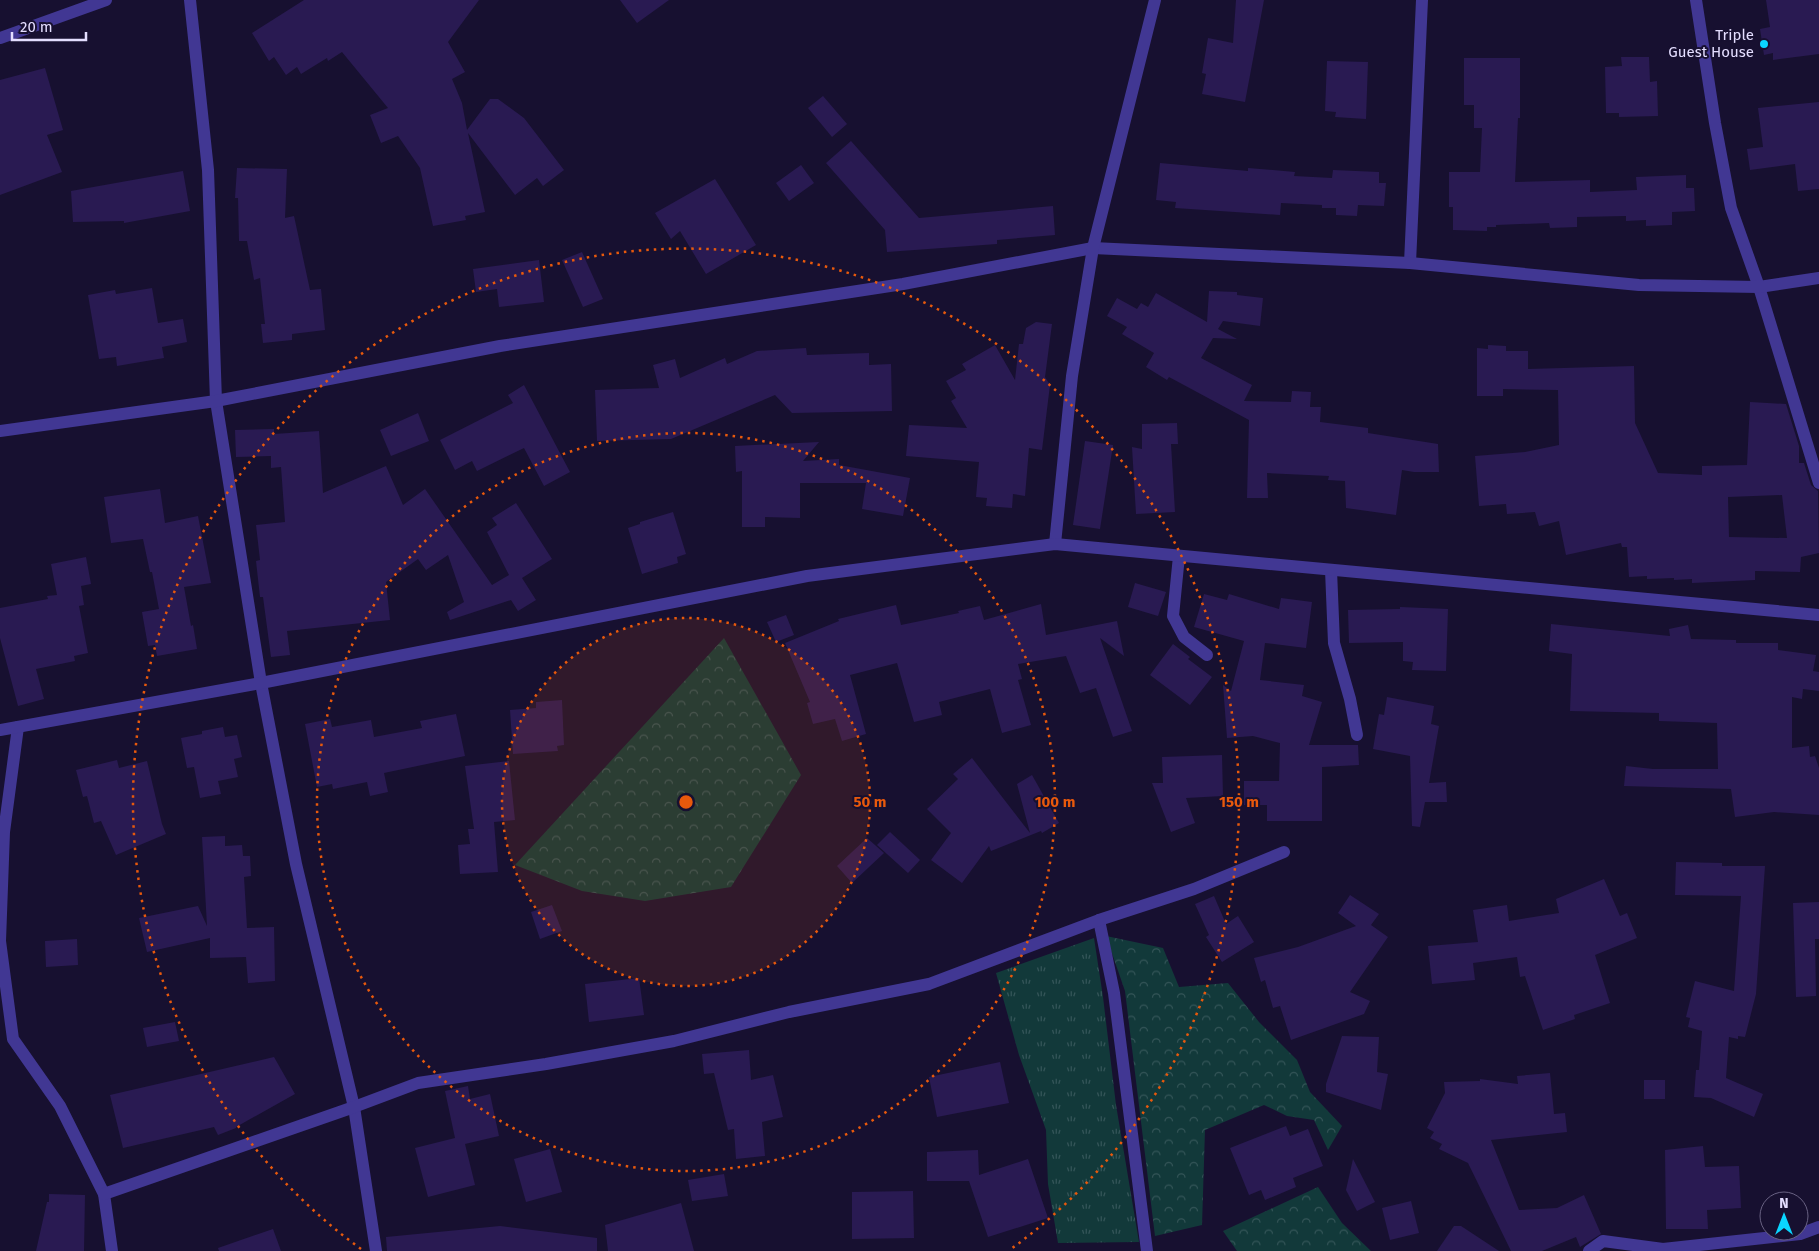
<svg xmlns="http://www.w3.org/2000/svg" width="1819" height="1251" font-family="'Fira Sans',sans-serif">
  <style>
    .grass { fill: url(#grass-tufts) }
    .forest { fill: url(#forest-crowns) }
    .building { fill: #291a52; fill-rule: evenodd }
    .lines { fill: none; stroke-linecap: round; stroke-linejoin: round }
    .minor { stroke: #413793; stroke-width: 12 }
    .ring { fill: none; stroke: #e8590c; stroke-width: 2.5; stroke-dasharray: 2.5 5 }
    .poi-dot { fill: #0ad5ff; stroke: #171030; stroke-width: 2 }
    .labels { text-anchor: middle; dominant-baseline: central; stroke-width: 4; stroke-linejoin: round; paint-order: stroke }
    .poi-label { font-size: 15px; fill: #e4deff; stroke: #171030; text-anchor: end }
    .centre { fill: #e8590c; stroke: #171030; stroke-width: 2.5 }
    .ring-label { font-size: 15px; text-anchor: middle; font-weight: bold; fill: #e8590c; stroke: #171030; stroke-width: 4; stroke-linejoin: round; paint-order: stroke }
  </style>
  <defs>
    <pattern id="grass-tufts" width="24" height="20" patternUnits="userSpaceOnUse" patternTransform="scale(1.25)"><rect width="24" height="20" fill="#12393a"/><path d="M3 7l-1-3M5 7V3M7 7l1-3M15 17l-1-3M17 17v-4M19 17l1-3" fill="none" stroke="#345558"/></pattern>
    <pattern id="forest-crowns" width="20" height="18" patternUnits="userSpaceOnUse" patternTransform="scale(1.25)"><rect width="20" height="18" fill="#12393a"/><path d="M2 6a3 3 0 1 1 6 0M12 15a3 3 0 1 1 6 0" fill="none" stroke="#345558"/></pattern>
  </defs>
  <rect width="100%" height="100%" fill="#171030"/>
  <path class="grass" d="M1094,938L1103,997L1116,1105L1139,1242L1058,1243L1048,1184L1046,1130L1019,1055L996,973Z"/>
  <g class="forest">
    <path d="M724,638L801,775L731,887L645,901L582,891L515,865Z"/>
    <path d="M1106,936L1163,948L1179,987L1228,983L1259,1022L1297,1060L1310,1092L1342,1126L1328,1150L1314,1120L1287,1116L1264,1105L1205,1130L1202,1225L1155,1236L1125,991Z"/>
    <path d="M1318,1187L1342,1223L1371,1251H1237L1223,1231Z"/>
  </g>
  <g class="building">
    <path d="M304,0H479L448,42L465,72L452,79L462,103L467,130L490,99H498L524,118L564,170L543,186L537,178L515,195L468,133L485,212L465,216L466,220L433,226L420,168L398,136L381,143L370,115L388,108L342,52L328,61L327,58L301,74L297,67L286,75L274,57L269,61L252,33Z"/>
    <path d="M620,0H669L637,23Z"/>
    <path d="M1236,0H1264L1245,102L1202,94L1206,74L1202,73L1208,38L1233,43Z"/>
    <path d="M1766,0H1819V54L1773,60V53L1764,55L1760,29L1770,27Z"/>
    <path d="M1621,57H1649L1650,82L1657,81L1658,116L1619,117V113H1606L1605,67L1622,66Z"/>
    <path d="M1464,58H1520V118H1518L1515,182L1590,180V192L1637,190L1636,177L1686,175V188H1694L1695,211L1672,212V225L1646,226V220L1626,221V216L1577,217V227L1550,228L1549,223L1496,225V227H1487V231L1453,230V207H1449V172H1480L1482,128H1474V105H1464Z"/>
    <path d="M1327,61L1368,62L1366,119L1335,117L1336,112L1325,111Z"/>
    <path d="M45,68L63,130L47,135L62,172L0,195V80Z"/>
    <path d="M823,96L847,124L832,137L808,108Z"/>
    <path d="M1819,102V189L1798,191L1795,164L1750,170L1747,149L1763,147L1758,108Z"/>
    <path d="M851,141L919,218L1053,206L1055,235L997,240V244L887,252L885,230L826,163Z"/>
    <path d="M1160,163L1248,171V168L1295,172L1294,176L1332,178L1333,170L1379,172V183H1386L1384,206L1358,205L1357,216L1336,215V208H1322V205L1281,203L1280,215L1175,208L1176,202L1156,200Z"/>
    <path d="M801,165L814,183L789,201L776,183Z"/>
    <path d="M237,168L287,169L285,218L294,216L310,290L321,289L325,330L292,334V340L263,343L261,324H265L260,278L254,280L247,241H239L238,198H235Z"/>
    <path d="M183,171L190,211L124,223V221L73,222L71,191Z"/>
    <path d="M715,179L756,245L706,274L680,231L671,239L655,213Z"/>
    <path d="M582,252L603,299L583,307L562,260Z"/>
    <path d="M539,260L544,302L499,307L497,289L476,292L473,269Z"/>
    <path d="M152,288L158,323L183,319L187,342L162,347L164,358L117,366L116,357L99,359L88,295L115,290L116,294Z"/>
    <path d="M1209,291L1237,292V295L1263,298L1260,326L1223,321L1218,329L1237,339L1213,338L1201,358L1252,385L1244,401L1291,402L1292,391L1311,392L1310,407H1321L1320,422L1368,428V433L1438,444L1439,472H1414L1402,470L1396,515L1346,508L1345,481L1328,480L1329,476L1267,473L1268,498H1247L1249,420L1169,377L1167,380L1146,367L1154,353L1122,334L1127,327L1107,316L1117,298L1137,309L1141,303L1148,307L1156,293L1207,322Z"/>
    <path d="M1036,322L1052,324L1045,377L1050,385L1042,450L1029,448L1025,496L1013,494L1012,508L986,506L987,498L976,497L979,462L906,456L909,425L967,428L951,401L956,398L946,381L966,370L962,364L995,345L1015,380L1019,344H1023L1026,328Z"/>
    <path d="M1488,345L1506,346V351H1528V369L1634,366L1635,423L1658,473L1702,475V466L1747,465L1750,402L1786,404L1799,446V463H1804L1811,485L1818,491L1819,553L1801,557L1800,572L1755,571V580L1692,583V579L1674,580V578L1647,579V576L1629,577L1627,547H1622L1621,543L1566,555L1559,521L1539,526L1535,512L1507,514L1506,504L1479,506L1475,456L1525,452L1559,445L1558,390L1503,389V396H1477V348L1488,349ZM1782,495L1787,538L1729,537L1728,497Z"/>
    <path d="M806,348L807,355L869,353V365L891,364L892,411L792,413L775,395L671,439L597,441L595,390L659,388L653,365L675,359L680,378L725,358L727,364L757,351Z"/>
    <path d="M524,385L570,472L544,486L524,448L477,471L472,461L455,470L440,440L513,403L508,395Z"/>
    <path d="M418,413L429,441L391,456L380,430Z"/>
    <path d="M1177,423L1178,444H1171L1175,512L1136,514L1132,447L1142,449V424Z"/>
    <path d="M274,429V434L319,431L323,493L386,466L403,505L425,489L492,585L509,575L487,532L497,525L492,518L516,503L552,559L522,578L536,600L518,611L511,600L450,620L447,612L464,602L448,555L426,570L418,559L386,582L390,620L287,631L290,655L271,657L263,597H260L256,561L260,560L256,525L285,522L281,467L271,468V456L236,457L235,430Z"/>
    <path d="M1085,441L1113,445L1100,529L1073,525Z"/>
    <path d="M819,442L803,461L839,459V465L910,478L903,516L862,509L866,483H800V518L765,517V527H742V471L736,472L735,446Z"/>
    <path d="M160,489L165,523L198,516L211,583L184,587L191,626L193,625L197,649L157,656L155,645L148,646L142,612L159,609L152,572H150L143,539L111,543L104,497Z"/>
    <path d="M673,512L686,554L677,557L678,563L642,574L628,528L640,524V522Z"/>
    <path d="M86,557L91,584L81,586L84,605L79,606L88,653L74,656L75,661L36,669L44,699L18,706L0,638V608L48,599L47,596L57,595L51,564Z"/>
    <path d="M1135,583L1166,592L1158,616L1128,607Z"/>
    <path d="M1204,594L1227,600L1229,594L1279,609L1281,598L1312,602L1306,648L1265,643L1260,680L1304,685L1302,696L1322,702L1309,745H1358L1359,765L1322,767V821H1267V805H1244V781H1279L1280,743L1253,736L1227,738L1223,685L1231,691L1244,641L1194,627Z"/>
    <path d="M1041,604L1046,635L1117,621L1124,656L1100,638L1132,731L1113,737L1096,688L1080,693L1066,656L1018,664L1022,679L1018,680L1031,725L1002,733L990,689L939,702L942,715L914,722L897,663L850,675L866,734L842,741L835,719L813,724L807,703L810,702L785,643L839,621L838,619L896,605L901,625L959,613L958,611L980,606L984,620Z"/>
    <path d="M1400,607L1448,609L1446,671L1412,670L1413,662L1403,661V642L1349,643L1348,610L1400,609Z"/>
    <path d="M786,615L794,635L776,642L767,622Z"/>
    <path d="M1551,624L1670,636L1669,629L1688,625L1691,639L1736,640V643H1778V650L1816,655L1813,671L1819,672V691L1803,689L1802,699L1792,697V748L1809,746L1810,757L1815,756L1819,768V815L1774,812L1735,817L1731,789L1624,786L1626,766L1653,769H1718L1717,723L1659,721V713L1570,711L1572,654L1549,651Z"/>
    <path d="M1173,644L1190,657L1188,659L1212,677L1190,705L1150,675Z"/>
    <path d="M1387,697L1434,706L1431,724L1439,726L1429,783L1446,782L1447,802H1425L1420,827L1412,826L1410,756L1373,749L1379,714L1384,715Z"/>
    <path d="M562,700L564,745L557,746L558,751L513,754L510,710L536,708V702Z"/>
    <path d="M456,714L465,756L384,773L388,792L370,796L367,782L333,789L332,784L317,787L305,724L330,719L332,727L371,720L374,737L422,728L420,721Z"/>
    <path d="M223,727L225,737L237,735L242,757L234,759L238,777L218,781L221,794L200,798L194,767L187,768L181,738L202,734V731Z"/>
    <path d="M1222,755L1223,796L1186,798L1195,823L1171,832L1152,783H1163L1162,757Z"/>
    <path d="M972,758L1030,833L1017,784L1032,775L1059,823L1042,833L1041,831L991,851L989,846L962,883L931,860L951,833L927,809L958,779L953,774Z"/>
    <path d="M117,760L119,768L147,761L162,824L166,834L116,855L101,821L94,823L87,796L83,797L76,770Z"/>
    <path d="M509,761L515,820L494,822L498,872L460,874L458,845L470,844L468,829H474L465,766Z"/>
    <path d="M890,832L920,860L908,873L877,845Z"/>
    <path d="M225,836V846L242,845L243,856H250L251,876L244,877L247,928L274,927L275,981L248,983L246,957L210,958V938L147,952L139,918L198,906L207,926L202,837Z"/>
    <path d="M867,838L884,853L852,883L837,866Z"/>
    <path d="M1676,862L1722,863V866H1765L1756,994L1745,1037L1738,1036V1039L1729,1037L1726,1078L1763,1094L1754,1117L1711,1098L1694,1097L1696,1070H1699L1702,1031L1688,1027L1690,1018L1686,1017L1695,981L1734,991L1741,896L1675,895Z"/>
    <path d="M1604,879L1620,916L1627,913L1637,938L1595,955L1610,1003L1574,1015L1575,1019L1543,1030L1525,976L1520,977L1517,957L1473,963L1475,980L1432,984L1428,946L1478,942L1473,910L1507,905L1509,921L1559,913L1556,899Z"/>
    <path d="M1350,895L1379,914L1371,925L1388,937L1350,992L1370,1001L1364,1014L1291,1040L1280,1006L1273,1008L1265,980L1261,982L1254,958L1298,947L1356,926L1338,913Z"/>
    <path d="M1214,896L1226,924L1238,916L1254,942L1222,962L1206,937L1209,935L1195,904Z"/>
    <path d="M1819,902V939H1815L1816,996L1796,997L1793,903Z"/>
    <path d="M552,905L562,931L540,939L531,912Z"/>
    <path d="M77,939L78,965L46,967L45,941Z"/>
    <path d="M639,978L644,1015L589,1022L585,984Z"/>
    <path d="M175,1022L179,1041L147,1047L143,1028Z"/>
    <path d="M1342,1036L1379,1037L1377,1072L1388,1074L1381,1110L1326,1092V1084Z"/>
    <path d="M749,1050L751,1080L773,1075L783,1117L762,1122L765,1156L736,1159L734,1129L728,1130L714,1073L704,1074L702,1054Z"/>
    <path d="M274,1057L295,1094L236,1127V1128L218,1135L214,1127L123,1148L110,1095Z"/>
    <path d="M1000,1062L1009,1103L937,1117L929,1077Z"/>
    <path d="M1550,1073L1554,1114L1565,1113L1567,1132L1491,1140L1519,1210L1557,1208L1584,1195L1601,1234L1580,1247L1576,1237L1542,1251H1511L1468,1163L1439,1149L1442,1144L1430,1138L1434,1132L1427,1128L1445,1093L1444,1082L1480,1081V1079L1518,1084L1517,1076Z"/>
    <rect x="1644" y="1080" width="21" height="19"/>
    <path d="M468,1086L470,1099L490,1094L499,1136L465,1144L475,1185L428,1197L415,1148L455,1138L445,1091Z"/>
    <path d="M1286,1126L1290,1136L1308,1129L1323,1166L1293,1178L1296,1187L1265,1200L1261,1190L1249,1195L1230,1148Z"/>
    <path d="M1703,1146L1705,1167L1739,1166L1741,1208L1707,1210L1708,1229H1666L1665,1150Z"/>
    <path d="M550,1149L562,1192L526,1202L514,1159Z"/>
    <path d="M978,1150L979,1175L1028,1159L1048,1218L988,1237L969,1181H927V1152Z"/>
    <path d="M1353,1159L1375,1202L1357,1211L1346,1190Z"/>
    <path d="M724,1174L728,1196L692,1201L688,1180Z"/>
    <path d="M913,1191L914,1238L852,1239V1192Z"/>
    <path d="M49,1194L85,1195L84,1251H36L47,1202H49Z"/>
    <path d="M1411,1201L1419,1233L1390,1240L1382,1208Z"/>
    <path d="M681,1203L694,1251H608L605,1225Z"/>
    <path d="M500,1226L597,1238V1251H387L386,1237Z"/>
    <path d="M1454,1226H1461L1499,1251H1437Z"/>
    <path d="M273,1229L281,1251H219L218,1248Z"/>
  </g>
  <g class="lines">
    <g class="minor">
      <path d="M190,0L208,170L216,401L261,683L296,864L354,1107L376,1251"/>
      <path d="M1696,0L1715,123L1731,208L1759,287L1819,483"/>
      <path d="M0,38L106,0"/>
      <path d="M1410,263L1422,0"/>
      <path d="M0,431L216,401L500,346L903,284L1093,248L1410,263L1639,285L1759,287L1819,278"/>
      <path d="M1055,544L1072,376L1093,248L1155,0"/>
      <path d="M1179,556L1173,616L1184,637L1207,655"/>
      <path d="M1331,570L1334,643L1350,699L1357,735"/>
      <path d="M18,727L4,832L0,941L13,1039L60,1106L104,1194L112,1251"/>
      <path d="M0,730L261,683L807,576L1055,544L1819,615"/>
      <path d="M1099,920L1114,993L1147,1251"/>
      <path d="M104,1194L354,1107L418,1083L546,1064L674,1041L789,1012L929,984L1099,920L1194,889L1284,852"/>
      <path d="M1589,1251L1603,1241L1663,1249L1800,1234L1819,1227"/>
    </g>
  </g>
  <circle cx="686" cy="802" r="184" fill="#e8590c" fill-opacity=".12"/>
  <g class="ring">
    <circle cx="686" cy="802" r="184"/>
    <circle cx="686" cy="802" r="369"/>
    <path d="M361 1249A553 553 0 1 1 1011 1249"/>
  </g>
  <circle class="poi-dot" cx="1764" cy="44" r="5"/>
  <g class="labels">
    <g class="poi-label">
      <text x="1754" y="35">Triple<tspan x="1754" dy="17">Guest House</tspan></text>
    </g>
  </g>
  <circle cx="686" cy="802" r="8" class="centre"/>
  <g class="ring-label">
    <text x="870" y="807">50 m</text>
    <text x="1055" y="807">100 m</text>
    <text x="1239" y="807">150 m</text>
  </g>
  <g transform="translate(1784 1216)"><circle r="24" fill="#171030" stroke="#696283"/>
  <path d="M0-4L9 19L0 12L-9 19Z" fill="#0ad5ff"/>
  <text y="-8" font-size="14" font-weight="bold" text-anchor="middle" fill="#e4deff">N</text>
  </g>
  <path d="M12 32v8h74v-8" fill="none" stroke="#e4deff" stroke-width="2.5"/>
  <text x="20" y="32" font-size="15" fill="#e4deff" stroke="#171030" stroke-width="4" paint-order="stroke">20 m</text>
</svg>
